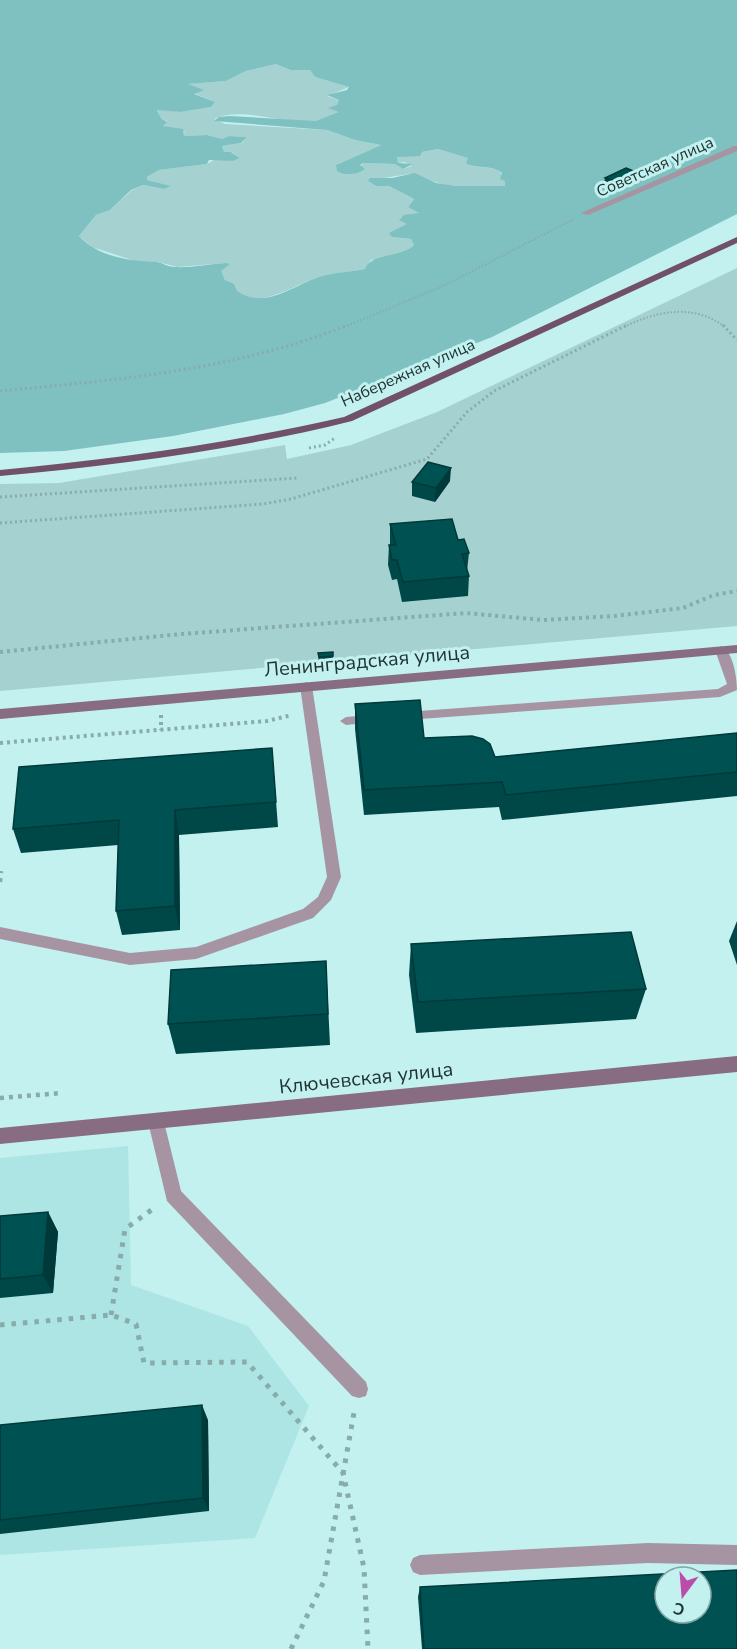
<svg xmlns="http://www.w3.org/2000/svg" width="737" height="1649" font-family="'Nunito Sans',sans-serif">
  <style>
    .built { fill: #ace5e3 }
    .green { fill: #a5d2d1 }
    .forest { fill: #7ec1c0; fill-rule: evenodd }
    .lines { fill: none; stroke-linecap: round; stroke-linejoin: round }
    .path-far4 { stroke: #87acab; stroke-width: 2; stroke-dasharray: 1.5 2; stroke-linecap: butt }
    .path-far3 { stroke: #87acab; stroke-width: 3; stroke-dasharray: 2 3; stroke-linecap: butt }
    .path-far2 { stroke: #87acab; stroke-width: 4; stroke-dasharray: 3 4; stroke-linecap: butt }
    .path-far1 { stroke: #87acab; stroke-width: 4.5; stroke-dasharray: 4 5; stroke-linecap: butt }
    .path { stroke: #87acab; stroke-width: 5; stroke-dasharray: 4.5 7; stroke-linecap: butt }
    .lane { fill: #a794a2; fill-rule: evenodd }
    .street { fill: #a794a2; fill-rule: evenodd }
    .secondary { fill: #886c81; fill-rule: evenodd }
    .primary { fill: #715069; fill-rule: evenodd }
    .wall { fill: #004747 }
    .shaded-wall { fill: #003939 }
    .building { fill: #005252; stroke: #003939; stroke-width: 1.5; fill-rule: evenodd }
    .labels { text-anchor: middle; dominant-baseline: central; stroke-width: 6; stroke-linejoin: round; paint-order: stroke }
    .far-street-label { font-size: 16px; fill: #213434; stroke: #c2f1f0 }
    .street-label { font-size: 20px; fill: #213434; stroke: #c2f1f0 }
  </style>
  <rect width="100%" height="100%" fill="#c2f1f0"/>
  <path class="built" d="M128,1146L131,1285L248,1326L309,1406L255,1538L0,1555V1158Z"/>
  <g class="green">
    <path d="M276,64L310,70L315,77L349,87L327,96L339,100L337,105L340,112C306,138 249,102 214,119L225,124L327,130L355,140L381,145L338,164L361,166L363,163L395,164L403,169L412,166L405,162L398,163L397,157L438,149L469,158L472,166L498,169L506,181L505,186C485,191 455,189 435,182C428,180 421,175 413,174C411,173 371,180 368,181L376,186H389L414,199L408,207L420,213L400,218L408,224L392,237L411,239L414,245L402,254L371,260L365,269C351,272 337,272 323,276C289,284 245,326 220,270L226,263L177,267L158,262L141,263L92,247L79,236L96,215L110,210L132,190L143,185L164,189L170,186L147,180V177L159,170L207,164L216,159L233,161L240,158L232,152H224L222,146L242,143L247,137L229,136L222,139L207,135L184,136L182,135L185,132L163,126L167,121L161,118L157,109L181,112L211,107L215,102L193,93L203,90L187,84L226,81L246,71Z"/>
    <path d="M737,268V626L0,691V484L59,483L285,445L287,459L351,445L437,412Z"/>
  </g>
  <path class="forest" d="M0,0H737V214L492,337L325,403L284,414L173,436L64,451L0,453ZM276,64L291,70H310L315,77L349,87L347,90L327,95L339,100L337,105L328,108L339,112L316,121L229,116L219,117L214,121L327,130L355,140L381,145L336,165L337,171C345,176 357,175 365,169L360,165L363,163L395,164L403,169L413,164L398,163L397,157L420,156L422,152L438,149L468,158L466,163C477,170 492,164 502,173L500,179L505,181V186H455L436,183L415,173L392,178H370L368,181L376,186H389L414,199L408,207L419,213L404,215L399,220L407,224L389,233L392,237L411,239L414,245C399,259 372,252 365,269C351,272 336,272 322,276C294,284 266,311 237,291L234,284L225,280L221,271L230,264L226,263C209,264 191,268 174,267C168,267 163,263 157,262C130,261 98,257 79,236L96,215L110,210L131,190L143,185L164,189L171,186L147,180V177L159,170L207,164L209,160L233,161L240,158L231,152H224L222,146L241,143L247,137L229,136L222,139L207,135L184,136L183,129L163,126L167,122L161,118L157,110L181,112L211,107L215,102L194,94L204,90L188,84L226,81L246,71Z"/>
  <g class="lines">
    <g class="path-far4">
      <path d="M344,327L443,286L574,219"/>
      <path d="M624,327C656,311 694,303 725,327"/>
    </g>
    <g class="path-far3">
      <path d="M723,325L737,340"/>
      <path d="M0,391C117,380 237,370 348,325"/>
      <path d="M309,448L325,445L335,438"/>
      <path d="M0,497L297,478"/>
      <path d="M0,523L263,504L291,499L427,459L467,412L494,391L627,325"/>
    </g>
    <g class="path-far2">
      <path d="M0,652L181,634L466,613L543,620L614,616L683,608L714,595L737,591"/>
      <path d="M161,715V730"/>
      <path d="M0,743L267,721L292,715"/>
    </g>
    <g class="path-far1">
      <path d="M0,882L1,871"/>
      <path d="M0,1098L62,1093"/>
    </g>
    <g class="path">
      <path d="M111,1315L125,1229L157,1206"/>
      <path d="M0,1325L111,1315L136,1324L144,1363L247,1362L343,1473L364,1568L368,1649"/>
      <path d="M291,1649L324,1581L355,1407"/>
    </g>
    <g class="lane">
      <path d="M721,646C733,651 737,677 737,690L720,697L406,720L400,716L406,712L718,689L727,684L715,650Z"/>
      <path d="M306,682L312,686L341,877L331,900L313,918L196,959L130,965L0,939V927L130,953L196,947L303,909L318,897L327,877L300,686Z"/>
      <path d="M371,715L377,719L375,722L346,725L340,721L346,717Z"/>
      <path d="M156,1114L162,1117L164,1122L181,1191L366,1382L368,1389L366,1396L359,1398L352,1396L167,1201L148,1122L150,1117Z"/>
      <path d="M648,1543L737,1545V1565L648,1563L420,1575L413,1572L410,1565L413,1558L420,1555Z"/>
    </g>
    <path class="street" d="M734,146H737V151L588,215L581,213Z"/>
    <g class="secondary">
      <path d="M737,645V653L0,719V709Z"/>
      <path d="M737,1056V1072L0,1144V1128Z"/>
    </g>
    <path class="primary" d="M737,237V243L352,421C236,450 118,465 0,476V470C116,459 231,443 344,417Z"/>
  </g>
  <g class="wall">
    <path d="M636,172L635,178L615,188L604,184L605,178Z"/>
    <path d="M450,481L435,502L412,496V482Z"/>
    <path d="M390,524L458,540L469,553L467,571L469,576L468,596L402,602L397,579L392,580L388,565L389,545H390Z"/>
    <path d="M333,652V663L319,664L318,653Z"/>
    <path d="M355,704L424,738L495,757L737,733V796L502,820L499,807L364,815L355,729Z"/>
    <path d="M272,748L278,827L179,835L180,930L122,935L116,911L118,845L21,853L13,829Z"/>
    <path d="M737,921V965L729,941Z"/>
    <path d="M411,944L646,989L636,1019L416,1033L409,975Z"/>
    <path d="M326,961L330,1045L176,1054L168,1024Z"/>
    <path d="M48,1212L58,1232L53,1293L0,1298V1216Z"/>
    <path d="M208,1420L209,1511L0,1534V1425Z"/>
    <path d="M420,1587L737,1649H422L418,1597Z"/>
  </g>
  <g class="shaded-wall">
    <path d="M636,172L635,178L615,188L616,182Z"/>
    <path d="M451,468L450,481L435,502L436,488Z"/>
    <path d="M175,810L179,835L180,930L175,906Z"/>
    <path d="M48,1212L58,1232L53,1293L43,1275Z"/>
    <path d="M202,1405L208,1420L209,1511L203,1498Z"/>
  </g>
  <g class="building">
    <path d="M626,168L636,172L616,182L605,178Z"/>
    <path d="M428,462L451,468L436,488L412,482Z"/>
    <path d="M452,519L458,540L464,539L469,553L462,554L469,576L403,582L397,560H392L389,545H396L390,524Z"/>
    <path d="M333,652V656L319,657L318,653Z"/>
    <path d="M420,700L424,738L472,736L483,739L490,744L495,757L737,733V772L506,795L502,782L364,790L355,704Z"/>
    <path d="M272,748L276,802L175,810V906L116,911L119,820L13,829L19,767Z"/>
    <path d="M631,932L646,989L418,1002L411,944Z"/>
    <path d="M326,961L328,1014L168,1024L171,970Z"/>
    <path d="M48,1212L43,1275L0,1279V1216Z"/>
    <path d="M202,1405L203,1498L0,1520V1425Z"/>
    <path d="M737,1570V1649H424L420,1587ZM665,1577H701V1613H665Z"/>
  </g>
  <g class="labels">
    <g class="far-street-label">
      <text transform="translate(655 167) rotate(-24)">Советская улица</text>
      <text transform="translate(408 373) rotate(-24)">Набережная улица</text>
    </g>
    <g class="street-label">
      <text transform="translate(367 661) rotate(-5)">Ленинградская улица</text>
      <text transform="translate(366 1078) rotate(-6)">Ключевская улица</text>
    </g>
  </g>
  <g transform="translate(683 1595) rotate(196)"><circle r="28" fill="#c2f1f0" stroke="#82a5a5" stroke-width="1.5"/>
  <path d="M0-4.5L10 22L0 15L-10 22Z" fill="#bc4ca9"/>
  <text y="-9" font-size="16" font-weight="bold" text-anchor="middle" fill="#213434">С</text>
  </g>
</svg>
